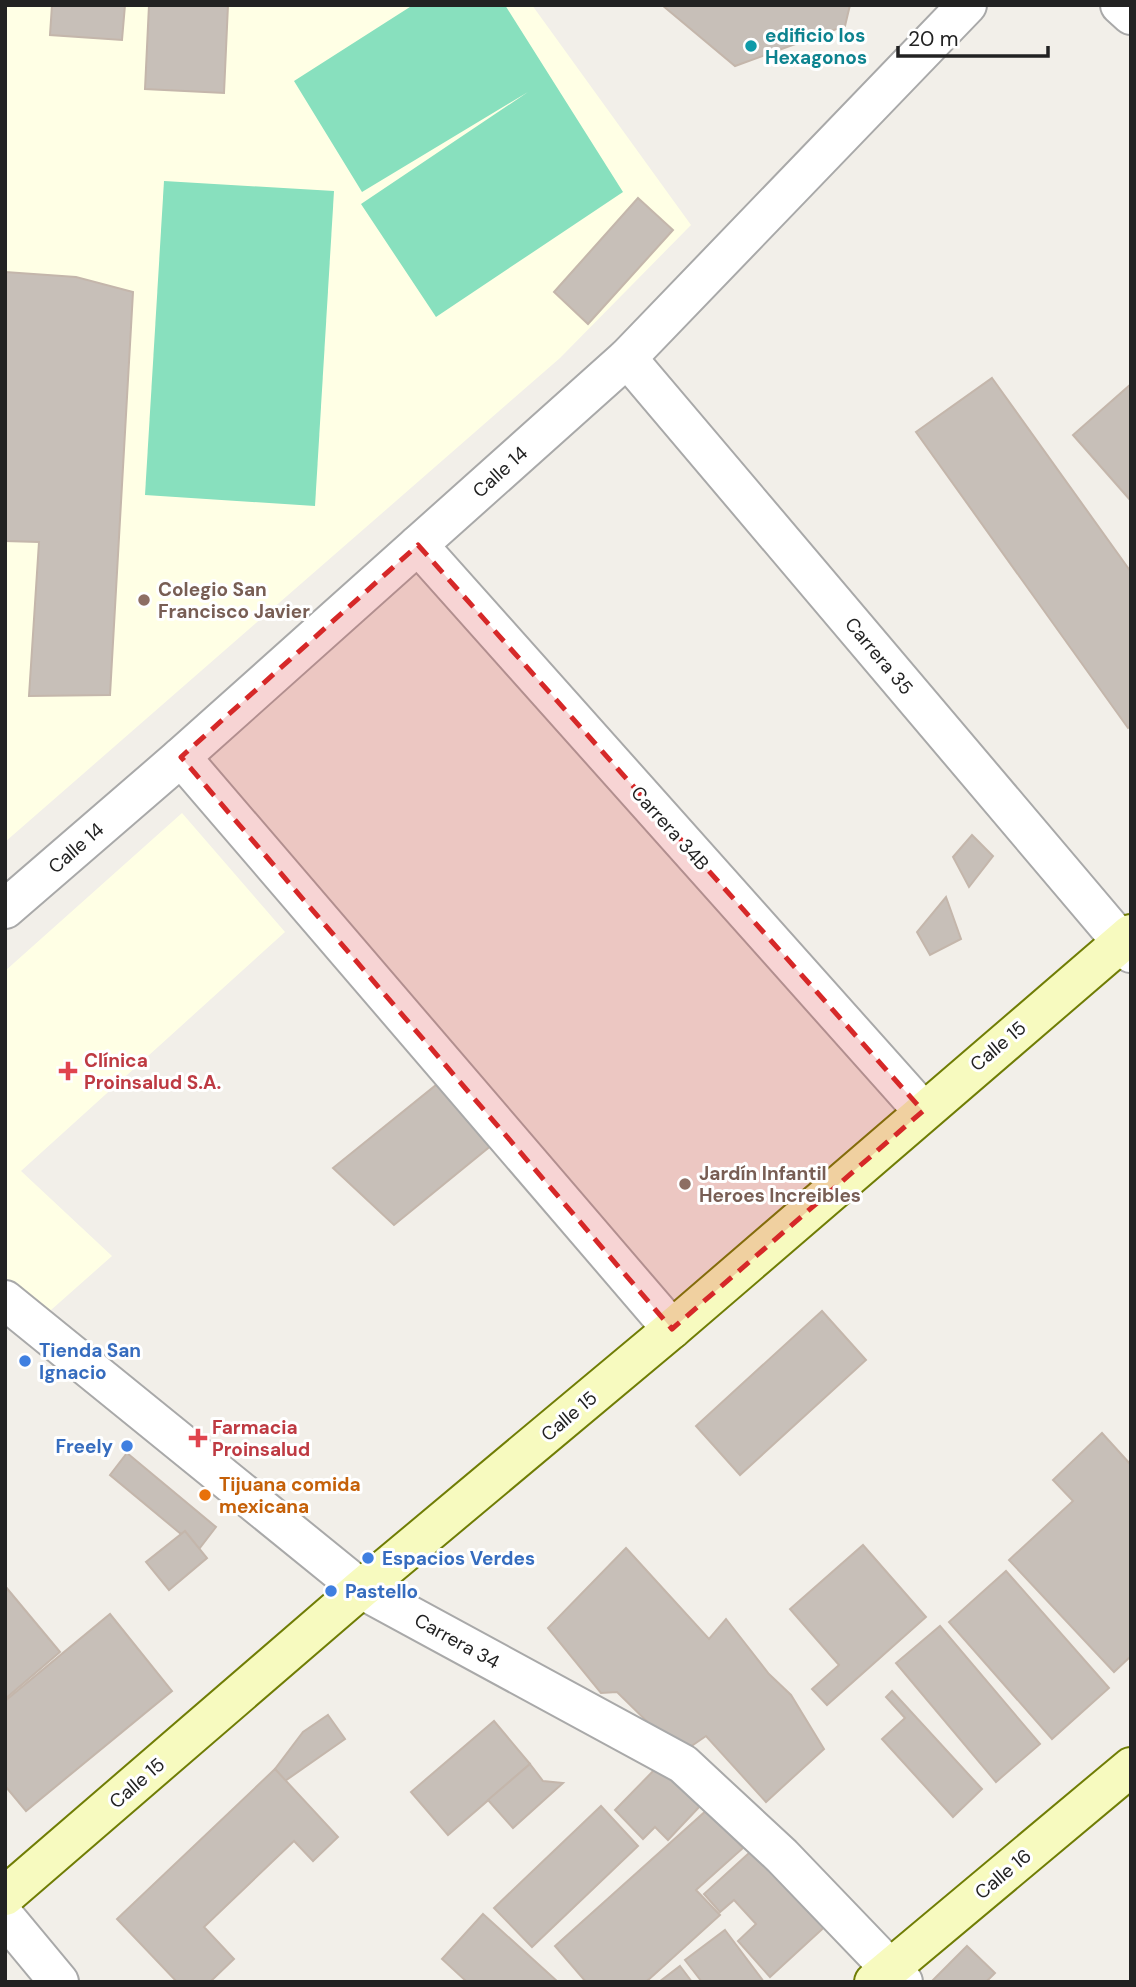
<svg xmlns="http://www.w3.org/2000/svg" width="1136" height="1987" font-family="'DM Sans',sans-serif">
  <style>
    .education { fill: #ffffe5 }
    .pitch { fill: #88e0be }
    .building { fill: #c7bfb8; stroke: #c4b6ab; stroke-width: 2 }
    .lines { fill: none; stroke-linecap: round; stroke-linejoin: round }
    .street-casing { stroke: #a9a9a9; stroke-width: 42 }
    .secondary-casing { stroke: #707d05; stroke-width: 42 }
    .street { stroke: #fff; stroke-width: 38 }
    .secondary { stroke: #f7fabf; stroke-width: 38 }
    .marked { fill: #d62828; fill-opacity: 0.2; stroke: #d62828; stroke-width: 5; stroke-dasharray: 14 9; stroke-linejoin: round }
    .culture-dot { fill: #0f9aa8; stroke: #fff; stroke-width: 2.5 }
    .education-dot { fill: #8d6e63; stroke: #fff; stroke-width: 2.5 }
    .health-dot { fill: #e0444e; stroke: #fff; stroke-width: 2.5 }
    .shop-dot { fill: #3f7fe0; stroke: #fff; stroke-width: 2.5 }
    .food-dot { fill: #e8710a; stroke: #fff; stroke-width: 2.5 }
    .labels { text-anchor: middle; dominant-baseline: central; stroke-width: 6; stroke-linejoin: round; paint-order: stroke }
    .culture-label { font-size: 19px; font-weight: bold; fill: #0d838f; stroke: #fff; text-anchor: start }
    .street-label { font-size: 19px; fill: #222; stroke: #fff }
    .education-label { font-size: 19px; font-weight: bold; fill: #785e54; stroke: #fff; text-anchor: start }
    .health-label { font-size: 19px; font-weight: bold; fill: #be3a42; stroke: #fff; text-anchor: start }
    .shop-label { font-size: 19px; font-weight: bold; fill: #366cbe; stroke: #fff; text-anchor: start }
    .food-label { font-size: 19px; font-weight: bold; fill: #c56008; stroke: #fff; text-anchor: start }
  </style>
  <rect width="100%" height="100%" fill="#f2efe9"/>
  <g class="education">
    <path d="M5,5H532L691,225L560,358L5,842Z"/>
    <path d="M182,813L285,932L21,1171L112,1256L42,1318L5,1288V971Z"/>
  </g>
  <g class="pitch">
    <path d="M413,5H505L623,192L436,317L361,204L528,92L362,192L294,81Z"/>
    <path d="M164,181L334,191L315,506L145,495Z"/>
  </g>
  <g class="building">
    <path d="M52,5H125L122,40L50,35Z"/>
    <path d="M149,5H228L224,93L145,89Z"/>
    <path d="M662,5H850L845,26L735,66Z"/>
    <path d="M638,198L673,230L588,324L554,292Z"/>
    <path d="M5,272L76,277L133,292L110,695L29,696L39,542L5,541Z"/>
    <path d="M992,378L1131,572V726L1128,728L916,432Z"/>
    <path d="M1131,384V501L1073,435Z"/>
    <path d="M972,835L993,856L969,887L953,857Z"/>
    <path d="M946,897L961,939L930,955L917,932Z"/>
    <path d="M441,1081L493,1144L394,1225L333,1168Z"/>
    <path d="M822,1311L866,1360L740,1475L696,1426Z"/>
    <path d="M1102,1433L1131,1465V1656L1114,1672L1009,1560L1073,1501L1053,1480Z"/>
    <path d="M127,1453L216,1527L199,1549L110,1475Z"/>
    <path d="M185,1531L207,1558L169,1590L146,1562Z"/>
    <path d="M863,1545L926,1617L827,1705L812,1689L839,1665L790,1609Z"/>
    <path d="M626,1548L709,1639L726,1619L769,1674L791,1695L824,1749L766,1802L706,1736L680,1754L617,1692L601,1693L548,1628Z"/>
    <path d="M1006,1571L1109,1688L1052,1739L949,1622Z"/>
    <path d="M5,1586L60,1652L5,1699Z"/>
    <path d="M110,1614L172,1691L26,1811L5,1786V1701Z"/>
    <path d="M940,1626L1040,1744L996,1782L896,1663Z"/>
    <path d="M892,1691L982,1789L953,1817L882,1739L905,1718L886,1697Z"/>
    <path d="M328,1715L345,1739L285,1781L275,1769L303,1732Z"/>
    <path d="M494,1721L530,1764L448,1835L411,1792Z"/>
    <path d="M661,1763L702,1804L668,1840L655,1827L643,1839L615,1810Z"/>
    <path d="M530,1764L543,1781L563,1783L513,1828L488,1800Z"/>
    <path d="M275,1769L338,1837L313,1861L294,1841L204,1927L234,1959L210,1982H177L117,1919Z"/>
    <path d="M601,1806L638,1846L532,1947L494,1908Z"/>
    <path d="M708,1809L743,1848L696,1890L720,1915L646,1982H586L555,1946Z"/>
    <path d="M759,1844L830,1922L770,1977L738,1941L756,1924L734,1900L720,1912L704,1894Z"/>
    <path d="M483,1914L558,1982H467L442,1959Z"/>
    <path d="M725,1930L764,1982H702L685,1960Z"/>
    <path d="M967,1946L995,1973L986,1982H931Z"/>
    <path d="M680,1966L692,1982H659Z"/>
  </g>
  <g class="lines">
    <g class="street-casing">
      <g id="street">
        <path d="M1120,5L1131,15"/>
        <path d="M627,358L1131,953"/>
        <path d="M418,545L923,1111"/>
        <path d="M181,757L672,1329"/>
        <path d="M5,909L181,757L627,358L967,5"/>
        <path d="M5,1300L361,1589L683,1764L782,1856L903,1982"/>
        <path d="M5,1917L59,1982"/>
      </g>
    </g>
    <g class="secondary-casing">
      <g id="secondary">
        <path d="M5,1896L361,1589L672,1329L1131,934"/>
        <path d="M874,1982L1131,1767"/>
      </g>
    </g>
    <use href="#street" class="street"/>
    <use href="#secondary" class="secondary"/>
  </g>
  <path class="marked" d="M418,545L923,1111L672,1329L181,757Z"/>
  <circle class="culture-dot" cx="751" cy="46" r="7"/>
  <g class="education-dot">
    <circle cx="144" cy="600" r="7"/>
    <circle cx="685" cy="1184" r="7"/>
  </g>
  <g class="health-dot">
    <path d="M64.5 1060.5h7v7h7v7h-7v7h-7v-7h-7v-7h7z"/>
    <path d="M194.5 1427.5h7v7h7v7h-7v7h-7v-7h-7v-7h7z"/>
  </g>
  <g class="shop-dot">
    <circle cx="25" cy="1361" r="7"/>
    <circle cx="127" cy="1446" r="7"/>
    <circle cx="368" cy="1558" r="7"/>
    <circle cx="331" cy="1591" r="7"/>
  </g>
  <circle class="food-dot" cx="205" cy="1495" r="7"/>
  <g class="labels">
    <g class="culture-label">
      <text x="765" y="35">edificio los<tspan x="765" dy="22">Hexagonos</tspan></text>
    </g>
    <g class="street-label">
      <text transform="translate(500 472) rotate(-42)">Calle 14</text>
      <text transform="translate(879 656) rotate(50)">Carrera 35</text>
      <text transform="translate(670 828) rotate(48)">Carrera 34B</text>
      <text transform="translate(76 848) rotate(-41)">Calle 14</text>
      <text transform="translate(998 1046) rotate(-40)">Calle 15</text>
      <text transform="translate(569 1416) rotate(-40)">Calle 15</text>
      <text transform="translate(457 1641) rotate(29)">Carrera 34</text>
      <text transform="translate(137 1783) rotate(-41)">Calle 15</text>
      <text transform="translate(1003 1874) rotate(-40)">Calle 16</text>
    </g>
    <g class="education-label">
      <text x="158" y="589">Colegio San<tspan x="158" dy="22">Francisco Javier</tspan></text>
      <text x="699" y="1173">Jardín Infantil<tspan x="699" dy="22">Heroes Increibles</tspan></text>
    </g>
    <g class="health-label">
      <text x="84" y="1060">Clínica<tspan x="84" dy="22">Proinsalud S.A.</tspan></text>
      <text x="212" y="1427">Farmacia<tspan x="212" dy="22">Proinsalud</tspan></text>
    </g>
    <g class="shop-label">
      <text x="39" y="1350">Tienda San<tspan x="39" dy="22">Ignacio</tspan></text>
      <text x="113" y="1446" text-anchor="end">Freely</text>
      <text x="382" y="1558">Espacios Verdes</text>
      <text x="345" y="1591">Pastello</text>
    </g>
    <g class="food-label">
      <text x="219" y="1484">Tijuana comida<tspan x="219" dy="22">mexicana</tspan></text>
    </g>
  </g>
  <rect width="1136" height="1987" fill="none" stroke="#222222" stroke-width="14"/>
  <path d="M898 46v10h150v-10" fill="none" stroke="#222222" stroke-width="3.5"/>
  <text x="908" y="46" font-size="21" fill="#222222" stroke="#ffffff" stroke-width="5" paint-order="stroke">20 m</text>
</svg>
